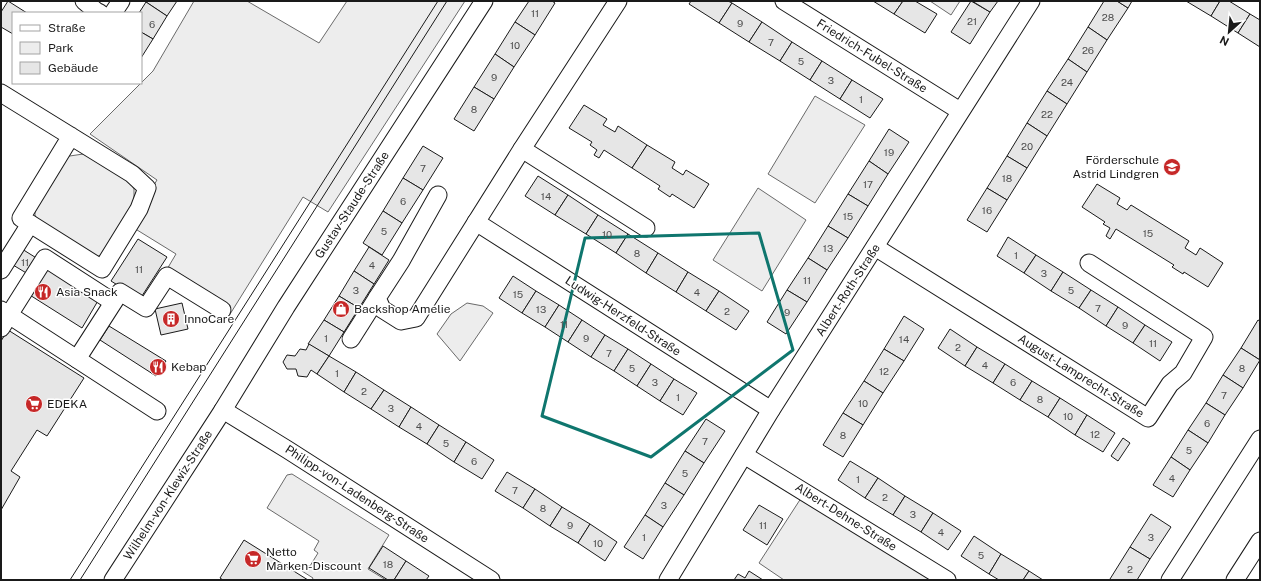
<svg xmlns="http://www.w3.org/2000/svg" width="1261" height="581" font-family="'Public Sans',sans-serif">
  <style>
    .green { fill: #ededed; stroke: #6a6a6a }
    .building { fill: #e6e6e6; stroke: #1a1a1a }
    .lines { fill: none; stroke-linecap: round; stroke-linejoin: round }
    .minor-casing { stroke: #1a1a1a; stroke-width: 19 }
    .minor { stroke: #fff; stroke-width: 17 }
    .tram { stroke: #1a1a1a; stroke-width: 1 }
    .marked { fill: none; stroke: #0f766e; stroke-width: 3; stroke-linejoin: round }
    .labels { text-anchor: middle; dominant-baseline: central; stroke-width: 3; stroke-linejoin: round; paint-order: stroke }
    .number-label { font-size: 10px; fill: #4d4d4d }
    .street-label { font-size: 12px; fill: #1a1a1a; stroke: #fff }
    .poi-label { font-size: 12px; fill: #1a1a1a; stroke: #fff; text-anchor: start }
  </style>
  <rect width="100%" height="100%" fill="#fff"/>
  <g class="green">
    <path d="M194,1H247L319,43L347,1H465L328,212L303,197L227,319L160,281L176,254L129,225L157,180L90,134L153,71Z"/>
    <path d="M930,1H960L951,15Z"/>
    <path d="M815,96L865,125L815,203L768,174Z"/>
    <path d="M90,153L127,177L134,189V206L104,254L96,257L40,225L35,215V207L63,157Z"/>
    <path d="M758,188L806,220L762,291L713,260Z"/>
    <path d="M467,303L483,306L493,313L460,361L437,334L451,314Z"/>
    <path d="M292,474L389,535L368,569L386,580H312L313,578L302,571L306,565L310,566L318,553L314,550L319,541L267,508L287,475Z"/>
    <path d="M805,492L935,580H784L759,563Z"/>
  </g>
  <g class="building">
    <path d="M8,1L27,13H13V34L1,27V12Z"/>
    <path d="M147,1H177L167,16L146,2Z"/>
    <path d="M529,1H552L555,3L535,35L515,22Z"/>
    <path d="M691,1H728L732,3L719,23L689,4Z"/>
    <path d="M873,1H903L894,14Z"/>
    <path d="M903,1H915L937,14L925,33L894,14Z"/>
    <path d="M971,1L990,12L970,44L951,32Z"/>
    <path d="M972,1H998L990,12Z"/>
    <path d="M1104,1H1117L1128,8L1107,40L1088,27Z"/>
    <path d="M1117,1H1132L1128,8Z"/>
    <path d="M1186,1H1220L1211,16Z"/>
    <path d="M1220,1H1229L1250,14L1238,33L1211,16Z"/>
    <path d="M146,2L167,16L153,39L141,32V13H139Z"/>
    <path d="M732,3L762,22L749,42L719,23Z"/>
    <path d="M1250,14L1260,20V47L1238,33Z"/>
    <path d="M515,22L535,35L514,67L495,54Z"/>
    <path d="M762,22L792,42L780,61L749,42Z"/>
    <path d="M1088,27L1107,40L1087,72L1068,59Z"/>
    <path d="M141,32L153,39L141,58Z"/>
    <path d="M792,42L822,61L810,80L780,61Z"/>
    <path d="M495,54L514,67L494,99L474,87Z"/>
    <path d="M1068,59L1087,72L1067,104L1047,91Z"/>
    <path d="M822,61L852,80L840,99L810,80Z"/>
    <path d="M852,80L883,99L870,118L840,99Z"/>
    <path d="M474,87L494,99L474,131L454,119Z"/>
    <path d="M1047,91L1067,104L1047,136L1027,123Z"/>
    <path d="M584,105L607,119L603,125L615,132L618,126L647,145L632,168L604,150L599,158L594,155L597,150L590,145L592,142L569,128Z"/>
    <path d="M1027,123L1047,136L1027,168L1007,156Z"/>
    <path d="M889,129L909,142L888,174L869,161Z"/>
    <path d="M647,145L675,162L672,168L683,175L686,170L709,184L694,208L672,194L670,197L658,189L660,186L632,168Z"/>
    <path d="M423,146L443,158L423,190L403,178Z"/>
    <path d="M1007,156L1027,168L1007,200L987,188Z"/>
    <path d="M869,161L888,174L868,206L848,194Z"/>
    <path d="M538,176L568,195L555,215L525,196Z"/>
    <path d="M403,178L423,190L402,223L383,211Z"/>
    <path d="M1097,184L1120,198L1117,204L1127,210L1131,205L1189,241L1185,248L1196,255L1200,248L1223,263L1208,287L1184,272L1183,274L1172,267L1174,265L1116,229L1110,239L1106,236L1110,228L1103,224L1105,222L1082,207Z"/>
    <path d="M987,188L1007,200L987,232L967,220Z"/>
    <path d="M848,194L868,206L848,238L828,226Z"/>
    <path d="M568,195L598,215L586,234L555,215Z"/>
    <path d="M383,211L402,223L382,255L363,243Z"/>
    <path d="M598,215L628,234L616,253L586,234Z"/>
    <path d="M828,226L848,238L827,270L808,258Z"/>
    <path d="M628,234L658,253L646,273L616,253Z"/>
    <path d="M1008,237L1036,255L1024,273L997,256Z"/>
    <path d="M138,239L167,257L140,299L111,281Z"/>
    <path d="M369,247L389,260L374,284L354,271Z"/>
    <path d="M22,249L38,259L28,274L13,265Z"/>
    <path d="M658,253L688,272L676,292L646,273Z"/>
    <path d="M1036,255L1063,272L1051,291L1024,273Z"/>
    <path d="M808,258L827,270L807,302L787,290Z"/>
    <path d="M43,263L99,299L82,328L25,292Z"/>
    <path d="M354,271L374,284L359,308L339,296Z"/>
    <path d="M688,272L719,291L706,311L676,292Z"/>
    <path d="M1063,272L1091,290L1079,308L1051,291Z"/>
    <path d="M513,276L536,291L522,313L499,298Z"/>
    <path d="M787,290L807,302L786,334L767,322Z"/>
    <path d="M1091,290L1118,307L1106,326L1079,308Z"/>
    <path d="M536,291L559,305L545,327L522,313Z"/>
    <path d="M719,291L749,311L736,330L706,311Z"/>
    <path d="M339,296L359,308L344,332L324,320Z"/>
    <path d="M182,303L188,329L161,335L155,309Z"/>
    <path d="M559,305L582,320L568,342L545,327Z"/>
    <path d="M1118,307L1145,325L1133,343L1106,326Z"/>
    <path d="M904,316L924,329L904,361L884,349Z"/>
    <path d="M324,320L344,332L329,356L308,344Z"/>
    <path d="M582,320L605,335L591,357L568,342Z"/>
    <path d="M1258,320L1260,321V360L1241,348Z"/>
    <path d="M1145,325L1172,342L1160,361L1133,343Z"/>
    <path d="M109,326L166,361L156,376L100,340Z"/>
    <path d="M950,329L977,347L965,366L938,348Z"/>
    <path d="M8,330L84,378L47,436L37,430L11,471L20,477L1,510V341Z"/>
    <path d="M605,335L628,349L614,371L591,357Z"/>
    <path d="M309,344L329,356L317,374L311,370L307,377L298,376L296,369H287L283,362L287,355L295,356L300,349L306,350Z"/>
    <path d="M977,347L1005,364L993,383L965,366Z"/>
    <path d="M1241,348L1260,360L1243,388L1223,375Z"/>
    <path d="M628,349L651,364L637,386L614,371Z"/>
    <path d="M884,349L904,361L883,393L864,381Z"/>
    <path d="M329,356L356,372L344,392L317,374Z"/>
    <path d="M651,364L674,379L660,401L637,386Z"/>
    <path d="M1005,364L1032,381L1020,400L993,383Z"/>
    <path d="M356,372L384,390L371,409L344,392Z"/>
    <path d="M1223,375L1243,388L1225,415L1206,403Z"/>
    <path d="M674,379L697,393L683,415L660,401Z"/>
    <path d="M864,381L883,393L863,425L843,413Z"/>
    <path d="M1032,381L1060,398L1048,417L1020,400Z"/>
    <path d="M384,390L411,407L399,427L371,409Z"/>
    <path d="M1060,398L1087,415L1075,435L1048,417Z"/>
    <path d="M1206,403L1225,415L1208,443L1188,430Z"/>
    <path d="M411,407L439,425L427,444L399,427Z"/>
    <path d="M843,413L863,425L843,457L823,445Z"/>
    <path d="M1087,415L1115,433L1103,452L1075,435Z"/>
    <path d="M706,419L725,431L704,463L685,451Z"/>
    <path d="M439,425L466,442L454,462L427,444Z"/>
    <path d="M1188,430L1208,443L1190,470L1171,457Z"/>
    <path d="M1123,438L1130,443L1118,461L1111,456Z"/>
    <path d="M466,442L494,460L482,479L454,462Z"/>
    <path d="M685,451L704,463L684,495L665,483Z"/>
    <path d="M1171,457L1190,470L1173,497L1153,485Z"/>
    <path d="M850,461L878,478L865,498L838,480Z"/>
    <path d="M507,472L535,489L523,508L495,491Z"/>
    <path d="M878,478L905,496L893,515L865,498Z"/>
    <path d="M665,483L684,495L663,527L645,515Z"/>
    <path d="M535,489L562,507L550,526L523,508Z"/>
    <path d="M905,496L933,513L921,532L893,515Z"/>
    <path d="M759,505L783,519L767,545L743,530Z"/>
    <path d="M562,507L590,524L578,543L550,526Z"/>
    <path d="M933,513L961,531L948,550L921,532Z"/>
    <path d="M1151,514L1171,527L1150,559L1130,547Z"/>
    <path d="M645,515L663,527L643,559L624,547Z"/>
    <path d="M590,524L617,542L605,561L578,543Z"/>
    <path d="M974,536L1001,554L989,574L961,556Z"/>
    <path d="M244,540L308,580H223L220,578Z"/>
    <path d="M383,546L406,561L394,580H388L369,568Z"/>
    <path d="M1130,547L1150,559L1137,580H1112L1110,579Z"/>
    <path d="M1001,554L1029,571L1023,580H999L989,574Z"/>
    <path d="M406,561L429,576L426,580H394Z"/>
    <path d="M749,571L763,580H734L738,574L745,578Z"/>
    <path d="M1029,571L1043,580H1023Z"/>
  </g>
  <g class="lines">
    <g class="minor-casing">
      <g id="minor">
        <path d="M84,1L96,11L100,13"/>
        <path d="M784,1L960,111"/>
        <path d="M113,13L121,1"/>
        <path d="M1,93L132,174L147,188L139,209L102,269L21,218L71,136"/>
        <path d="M522,149L646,228"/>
        <path d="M438,195L401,261L377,298L382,309L401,321L416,318L522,149L618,1"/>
        <path d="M476,222L771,410"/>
        <path d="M875,247L1148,418L1170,384L1183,373L1204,337L1089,263"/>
        <path d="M1,270L30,224"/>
        <path d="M1,310L9,315L45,258L113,302"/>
        <path d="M1,328L9,315L157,411"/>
        <path d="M351,339L377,298"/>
        <path d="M77,359L120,292L146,308L167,276L222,310"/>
        <path d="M223,410L288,450L491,580"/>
        <path d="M744,455L947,580"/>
        <path d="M113,580L223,410L286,307L484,1"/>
        <path d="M668,580L771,410L1031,1"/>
        <path d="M1170,580L1260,439"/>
        <path d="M1235,580L1260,541"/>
      </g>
    </g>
    <use href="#minor" class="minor"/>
    <g class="tram">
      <path d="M70,580L438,1"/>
      <path d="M80,580L447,1"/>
    </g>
  </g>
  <path class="marked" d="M759,233L793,350L651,457L542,416L585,238Z"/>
  <defs>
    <g id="school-disc" transform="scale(0.9)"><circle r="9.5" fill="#c62828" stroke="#fff"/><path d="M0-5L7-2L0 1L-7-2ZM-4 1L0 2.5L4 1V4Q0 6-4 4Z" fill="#fff"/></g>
    <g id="restaurant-disc" transform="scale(0.9)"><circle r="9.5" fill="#c62828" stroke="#fff"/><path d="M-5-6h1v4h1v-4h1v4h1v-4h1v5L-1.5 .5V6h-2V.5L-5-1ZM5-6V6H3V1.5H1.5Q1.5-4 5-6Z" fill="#fff"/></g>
    <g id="shop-disc" transform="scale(0.9)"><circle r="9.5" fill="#c62828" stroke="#fff"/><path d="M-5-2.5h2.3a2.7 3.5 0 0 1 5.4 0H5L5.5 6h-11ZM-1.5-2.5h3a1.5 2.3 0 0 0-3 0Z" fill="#fff"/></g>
    <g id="building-disc" transform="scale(0.9)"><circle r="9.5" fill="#c62828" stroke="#fff"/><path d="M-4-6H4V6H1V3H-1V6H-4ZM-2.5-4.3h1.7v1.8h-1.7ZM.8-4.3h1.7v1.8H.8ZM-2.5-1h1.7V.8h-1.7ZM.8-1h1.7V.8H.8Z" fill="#fff"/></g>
    <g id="supermarket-disc" transform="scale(0.9)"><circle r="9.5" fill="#c62828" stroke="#fff"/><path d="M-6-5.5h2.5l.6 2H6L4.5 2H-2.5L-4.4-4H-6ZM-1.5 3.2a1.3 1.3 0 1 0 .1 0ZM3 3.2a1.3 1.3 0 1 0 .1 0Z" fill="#fff"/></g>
  </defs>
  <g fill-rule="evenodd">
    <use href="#school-disc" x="1172" y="167"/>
    <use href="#restaurant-disc" x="43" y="292"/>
    <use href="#shop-disc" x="341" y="309"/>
    <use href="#building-disc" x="171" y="319"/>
    <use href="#restaurant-disc" x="158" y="367"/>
    <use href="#supermarket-disc" x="34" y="404"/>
    <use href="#supermarket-disc" x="253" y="559"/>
  </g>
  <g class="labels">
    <g class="number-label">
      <text x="535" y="13">11</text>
      <text x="1108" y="17">28</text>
      <text x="972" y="21">21</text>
      <text x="740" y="23">9</text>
      <text x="152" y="24">6</text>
      <text x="771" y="42">7</text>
      <text x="515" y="45">10</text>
      <text x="1088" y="50">26</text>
      <text x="801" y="61">5</text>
      <text x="494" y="77">9</text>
      <text x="831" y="80">3</text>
      <text x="1067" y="82">24</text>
      <text x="861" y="99">1</text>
      <text x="474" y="109">8</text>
      <text x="1047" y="114">22</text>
      <text x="1027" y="146">20</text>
      <text x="889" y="152">19</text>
      <text x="423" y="168">7</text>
      <text x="1007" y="178">18</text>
      <text x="868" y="184">17</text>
      <text x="546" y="196">14</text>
      <text x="403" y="201">6</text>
      <text x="987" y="210">16</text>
      <text x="848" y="216">15</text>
      <text x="384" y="231">5</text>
      <text x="1148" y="233">15</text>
      <text x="607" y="234">10</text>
      <text x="828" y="248">13</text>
      <text x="637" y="253">8</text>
      <text x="1016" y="255">1</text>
      <text x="25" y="262">11</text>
      <text x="372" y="265">4</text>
      <text x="139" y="269">11</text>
      <text x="1044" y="273">3</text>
      <text x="807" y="280">11</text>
      <text x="356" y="290">3</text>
      <text x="1071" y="290">5</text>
      <text x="697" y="292">4</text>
      <text x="518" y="294">15</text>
      <text x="1098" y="308">7</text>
      <text x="541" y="309">13</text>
      <text x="727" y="311">2</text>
      <text x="787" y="312">9</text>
      <text x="564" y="324">11</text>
      <text x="1125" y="325">9</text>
      <text x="326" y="338">1</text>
      <text x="586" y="338">9</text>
      <text x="904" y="339">14</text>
      <text x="1153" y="343">11</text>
      <text x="958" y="347">2</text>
      <text x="609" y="353">7</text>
      <text x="985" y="365">4</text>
      <text x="632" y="368">5</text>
      <text x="1242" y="368">8</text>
      <text x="884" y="371">12</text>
      <text x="337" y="373">1</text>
      <text x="655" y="382">3</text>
      <text x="1013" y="382">6</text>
      <text x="364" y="391">2</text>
      <text x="1224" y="395">7</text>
      <text x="678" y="397">1</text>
      <text x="1040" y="399">8</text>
      <text x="863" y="403">10</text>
      <text x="391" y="408">3</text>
      <text x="1068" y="416">10</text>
      <text x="1207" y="423">6</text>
      <text x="419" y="426">4</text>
      <text x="1095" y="434">12</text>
      <text x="843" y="435">8</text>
      <text x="705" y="441">7</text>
      <text x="446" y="443">5</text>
      <text x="1189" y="450">5</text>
      <text x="474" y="461">6</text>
      <text x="685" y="473">5</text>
      <text x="1172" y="478">4</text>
      <text x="858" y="479">1</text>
      <text x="515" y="490">7</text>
      <text x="885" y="497">2</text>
      <text x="664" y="505">3</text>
      <text x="543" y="508">8</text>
      <text x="913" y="514">3</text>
      <text x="570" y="525">9</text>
      <text x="763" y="525">11</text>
      <text x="941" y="532">4</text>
      <text x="644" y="537">1</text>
      <text x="1151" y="537">3</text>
      <text x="598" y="543">10</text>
      <text x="981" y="555">5</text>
      <text x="388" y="564">18</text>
      <text x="1130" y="569">2</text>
    </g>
    <g class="street-label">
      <text transform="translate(872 56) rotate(32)">Friedrich-Fubel-Straße</text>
      <text transform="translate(352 205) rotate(-57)">Gustav-Staude-Straße</text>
      <text transform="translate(848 290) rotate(-57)">Albert-Roth-Straße</text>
      <text transform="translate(623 316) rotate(33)">Ludwig-Herzfeld-Straße</text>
      <text transform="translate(1081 376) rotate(32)">August-Lamprecht-Straße</text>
      <text transform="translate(357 494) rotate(33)">Philipp-von-Ladenberg-Straße</text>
      <text transform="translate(168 495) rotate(-57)">Wilhelm-von-Klewiz-Straße</text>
      <text transform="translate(846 517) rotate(32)">Albert-Dehne-Straße</text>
    </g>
    <g class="poi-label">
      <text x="1159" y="160" text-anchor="end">Förderschule<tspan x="1159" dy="14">Astrid Lindgren</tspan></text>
      <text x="56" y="292">Asia Snack</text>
      <text x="354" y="309">Backshop Amelie</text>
      <text x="184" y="319">InnoCare</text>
      <text x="171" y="367">Kebap</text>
      <text x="47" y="404">EDEKA</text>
      <text x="266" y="552">Netto<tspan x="266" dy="14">Marken-Discount</tspan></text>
    </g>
  </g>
  <rect width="1261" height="581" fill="none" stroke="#1a1a1a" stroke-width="4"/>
  <rect x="12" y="12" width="130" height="72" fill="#ffffff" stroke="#a3a3a3"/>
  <rect x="20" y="25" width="20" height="6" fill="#ffffff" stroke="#a3a3a3"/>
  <text x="48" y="32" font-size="12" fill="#1a1a1a">Straße</text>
  <rect x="20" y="42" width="20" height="12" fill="#ededed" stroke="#a3a3a3"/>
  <text x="48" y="52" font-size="12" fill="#1a1a1a">Park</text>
  <rect x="20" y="62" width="20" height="12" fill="#e6e6e6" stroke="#a3a3a3"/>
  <text x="48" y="72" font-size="12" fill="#1a1a1a">Gebäude</text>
  <g transform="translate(1229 32) rotate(207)" stroke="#ffffff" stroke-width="3" paint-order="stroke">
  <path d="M0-3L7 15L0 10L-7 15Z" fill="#1a1a1a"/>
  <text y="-6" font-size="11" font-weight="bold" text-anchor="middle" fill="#1a1a1a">N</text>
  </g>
</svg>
